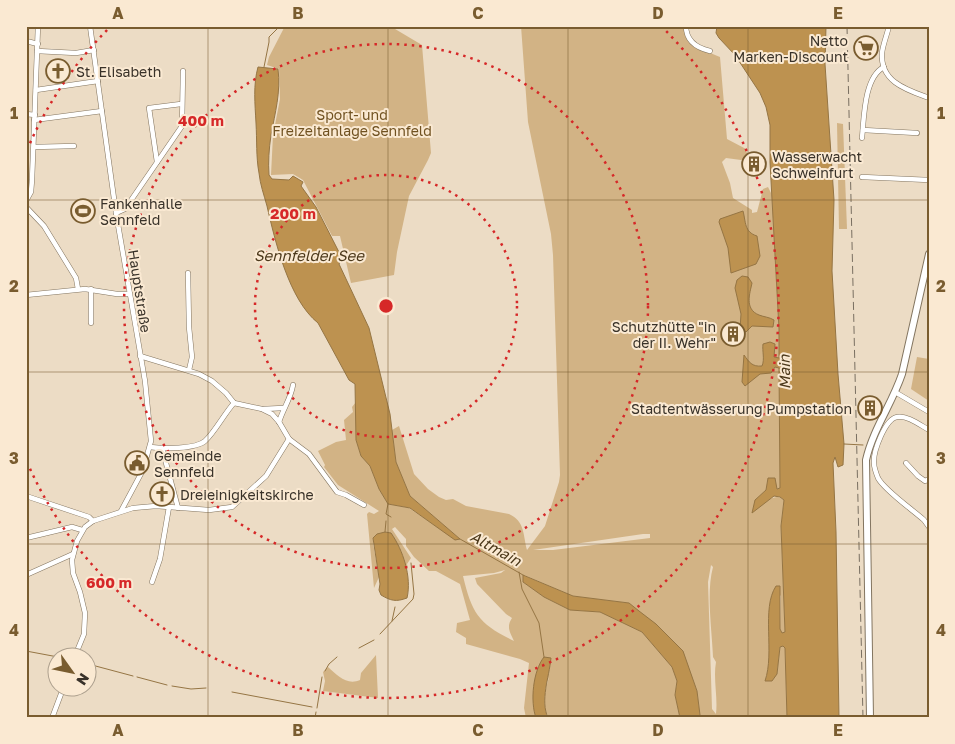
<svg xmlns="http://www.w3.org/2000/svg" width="955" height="744" font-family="'Golos Text',sans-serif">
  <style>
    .green { fill: #d2b385; fill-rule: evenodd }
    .water { fill: #bd9250; stroke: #957544 }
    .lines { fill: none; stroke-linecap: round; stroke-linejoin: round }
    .stream { stroke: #957544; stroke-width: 1 }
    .street-casing { stroke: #837560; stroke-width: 5.5 }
    .secondary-casing { stroke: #837560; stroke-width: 8 }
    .street { stroke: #fff; stroke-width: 4.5 }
    .secondary { stroke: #fff; stroke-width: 6 }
    .rail { stroke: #796f61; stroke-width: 1; stroke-dasharray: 8 4; stroke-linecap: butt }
    .grid { fill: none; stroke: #795c2f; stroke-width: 1; stroke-opacity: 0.55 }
    .ring { fill: none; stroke: #d62828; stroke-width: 2.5; stroke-dasharray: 2.5 5 }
    .labels { text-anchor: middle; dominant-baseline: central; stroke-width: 4; stroke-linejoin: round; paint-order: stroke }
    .poi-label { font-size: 14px; fill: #393229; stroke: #fae9d2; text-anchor: start }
    .park-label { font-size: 14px; fill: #705120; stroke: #fae9d2 }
    .street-label { font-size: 14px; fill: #393229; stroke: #fae9d2 }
    .water-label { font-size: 15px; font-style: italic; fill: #4c391b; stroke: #fae9d2 }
    .centre { fill: #d62828; stroke: #fae9d2; stroke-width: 2.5 }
    .ring-label { font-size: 15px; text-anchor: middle; font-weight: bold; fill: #d62828; stroke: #fae9d2; stroke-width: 4; stroke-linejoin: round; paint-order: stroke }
    .neatline { fill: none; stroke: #795c2f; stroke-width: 2 }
    .grid-label { font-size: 16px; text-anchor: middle; font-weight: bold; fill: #795c2f }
  </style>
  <rect width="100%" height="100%" fill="#ecdcc5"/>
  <g class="green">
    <path d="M285,26H390L422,45L431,153L428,160L409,196L397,252L394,275L351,283L340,236H332L303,180L293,174L271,175L273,135L280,99L279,69L267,65L269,57Z"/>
    <path d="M521,26H686C688,45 704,50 720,57L727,139L746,149L748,158L741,160L726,158L722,162L730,183L733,198L752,210V213L757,212L763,189L768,187L772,195L779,329L780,488L766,490L755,500L765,502C772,498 777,494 784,500L781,526L785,632L782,634L780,629L781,595L770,607C770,631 773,658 765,681L777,674L780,647L783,646L785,648L787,718H702L700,715L697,691L692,678L629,603L573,596L524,575L523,582L544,597L570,610L600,612L642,632L672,667L677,681L675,695L680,718H548C542,704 545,691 549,677L534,712L536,718H526L524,708L529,663L520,659L466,644V638L456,632L457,623L470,620L460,584L436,571H429L414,557L406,546V539L395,527L392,529L411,558L407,564L408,568L406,567L398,545L391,533C384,531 378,533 373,538V543L379,577L374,588L367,514L369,512L374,514L379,511L338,485L324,467L325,465L318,451L336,442L346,440L344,420L353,412L352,407L356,402V440L361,456L370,466L379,489L388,504L409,508L455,539L459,538L410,496L396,462L392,430L399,426L414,474L428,489L439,497L446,500L453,499L466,506L509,514C525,521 523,535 527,550L545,526L559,482L560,475L553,255L551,234L528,122ZM643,534H650V538L553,550H533ZM711,565L713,567C706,593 712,630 713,657L716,662C713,679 718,697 716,714L712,709L708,582ZM505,570L501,573L475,578L477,584L506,614L512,618C506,627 510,632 514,641C479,624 472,614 463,576L494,573Z"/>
    <path d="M837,123L843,124L847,229H839Z"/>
    <path d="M917,357L929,359V401L911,389Z"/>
    <path d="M376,655L378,698L323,691L325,681L323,672L328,667C337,675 347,686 360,680L361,673Z"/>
  </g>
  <g class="water">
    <path d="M717,26H826L825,64L834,200L832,271L838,374L844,444L843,465L838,467L835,457L833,463L836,532L839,718H787L785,648L783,646L780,647L777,674L772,681H765C775,652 761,609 776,586H780V629L782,633L785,632L781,526L784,500L780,497L774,496L752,513L755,500L766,490L768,478H775L777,489L780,488L779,368L775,367L771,373L760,374L745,386L742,382L744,355C749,362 752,367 762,366C765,359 762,351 763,344L770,342L775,344L774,357L779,358V329L770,162V125L766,107L760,93L735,55L719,38L716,33Z"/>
    <path d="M258,67L278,69C281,92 275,113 271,135C269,149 268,162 269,175L272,179L289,180L293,176L303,182L301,186L316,207L342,258L339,264L369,328L390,414L396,462L410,496L460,539L455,540L410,508L388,504L379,489L370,466L361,456L356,440L355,384L349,380L318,323C289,300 275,241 267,206C264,195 260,184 259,173C256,157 257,140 256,123C255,104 253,85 258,67Z"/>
    <path d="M743,211C746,222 744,232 757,236L760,256L756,264L731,273L728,248L719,222L720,219Z"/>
    <path d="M742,276L748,277L752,283C750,293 744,309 759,315C764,317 769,317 774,320L773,327L752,326L746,332L740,329L741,314L735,288L737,280Z"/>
    <path d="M385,532L391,533C403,550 412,577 407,598C396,602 391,601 381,595L379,590L380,584L373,538L377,534Z"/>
    <path d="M523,575L573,596L629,603L639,611L656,624L683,651L697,691L700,715L702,718H680L675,695L677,681L672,667L642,632L600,612L570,610L544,597L523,582Z"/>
    <path d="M544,657L551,658C549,678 540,700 548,718H536C530,701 533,671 544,657Z"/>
  </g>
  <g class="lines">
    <g class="stream">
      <path d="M264,67L269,42V37L280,26"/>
      <path d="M844,444L863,445"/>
      <path d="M388,504L386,514L391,517"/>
      <path d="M385,532L386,521"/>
      <path d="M460,539L523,575"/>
      <path d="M519,572L522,589L539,623L544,657"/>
      <path d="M392,621L395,607"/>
      <path d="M380,634L413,599L414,594L411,563"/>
      <path d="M359,648L374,640"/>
      <path d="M26,651L58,657"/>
      <path d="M88,664L133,676"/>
      <path d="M325,671L329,664L337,657"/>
      <path d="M137,677L167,685"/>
      <path d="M172,686L191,689L206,688"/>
      <path d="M232,692L312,707"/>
      <path d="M317,708L322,677"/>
      <path d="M315,718L316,712"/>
    </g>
    <g class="street-casing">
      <g id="street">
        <path d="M90,26L116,213L145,381L151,441L143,470L121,511"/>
        <path d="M686,26C686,41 697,48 710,51"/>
        <path d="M889,26C887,35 883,44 882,53C880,82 907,90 929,98"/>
        <path d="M26,41L38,44"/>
        <path d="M37,51L76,53L94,50"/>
        <path d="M36,90L98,81"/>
        <path d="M26,114L35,115"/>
        <path d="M34,120L102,111"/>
        <path d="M863,130L917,133"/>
        <path d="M862,138C864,118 864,77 884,67"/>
        <path d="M34,147L74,146"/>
        <path d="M157,162L149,108L181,104"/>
        <path d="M862,177L929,180"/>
        <path d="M26,201L31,192L32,180L38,26"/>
        <path d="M26,207L44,226L76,278L78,289"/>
        <path d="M116,213L125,209L182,126L183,71"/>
        <path d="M188,273L189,327L192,357L189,370"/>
        <path d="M91,289V323"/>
        <path d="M26,295L85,289L117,294H129"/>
        <path d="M140,356L199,374L212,381L226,393L234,403L262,409L272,414L279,422L289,439L309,454L337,492L346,495L364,505"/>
        <path d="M895,392L929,412"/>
        <path d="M263,409L283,408"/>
        <path d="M279,422C283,409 291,398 293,385"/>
        <path d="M929,430C920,425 907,415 897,417C885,419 873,452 874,463C874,468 876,473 878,478C884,490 913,510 924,520L929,527"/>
        <path d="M150,447C163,449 196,449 205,441C215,432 224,414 234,403"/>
        <path d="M162,448L178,508"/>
        <path d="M906,463L918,476L925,481L929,479"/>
        <path d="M26,496L89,517L93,521"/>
        <path d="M26,538L72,527L82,530"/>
        <path d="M26,575L73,554"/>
        <path d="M152,582L160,559L169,507"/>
        <path d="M75,656L84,634L85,613L80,592L73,573L72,560L77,541L85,527L93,521L133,508L156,506L209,510L232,507L266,476L289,439"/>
        <path d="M52,718L64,686"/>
      </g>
    </g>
    <g class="secondary-casing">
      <path id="secondary" d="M870,718L866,460C873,429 892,404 902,374L929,254"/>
    </g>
    <use href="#street" class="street"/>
    <use href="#secondary" class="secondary"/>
    <path class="rail" d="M847,26L863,718"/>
  </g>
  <path class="grid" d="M208,26V718M388,26V718M568,26V718M748,26V718M26,200H929M26,372H929M26,544H929"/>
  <g class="ring">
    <circle cx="386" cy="306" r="131"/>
    <circle cx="386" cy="306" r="262"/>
    <path d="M27 150A392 392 0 0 1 111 26M661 26A392 392 0 1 1 27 462"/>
  </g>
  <defs>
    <g id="supermarket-ring" transform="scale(1.25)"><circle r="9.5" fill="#fae9d2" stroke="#795c2f" stroke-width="1.5"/><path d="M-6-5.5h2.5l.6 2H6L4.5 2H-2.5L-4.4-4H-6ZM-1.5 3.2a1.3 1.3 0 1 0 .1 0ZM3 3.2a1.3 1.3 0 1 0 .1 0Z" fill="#795c2f"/></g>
    <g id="church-ring" transform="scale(1.25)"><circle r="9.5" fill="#fae9d2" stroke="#795c2f" stroke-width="1.5"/><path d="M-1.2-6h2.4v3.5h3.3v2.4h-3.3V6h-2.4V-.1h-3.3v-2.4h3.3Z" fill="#795c2f"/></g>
    <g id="building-ring" transform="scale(1.25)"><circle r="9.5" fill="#fae9d2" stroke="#795c2f" stroke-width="1.5"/><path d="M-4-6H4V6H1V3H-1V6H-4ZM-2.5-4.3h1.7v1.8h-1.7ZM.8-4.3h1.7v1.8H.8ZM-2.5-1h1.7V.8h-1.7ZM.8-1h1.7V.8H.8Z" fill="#795c2f"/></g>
    <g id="stadium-ring" transform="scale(1.25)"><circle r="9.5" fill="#fae9d2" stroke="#795c2f" stroke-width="1.5"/><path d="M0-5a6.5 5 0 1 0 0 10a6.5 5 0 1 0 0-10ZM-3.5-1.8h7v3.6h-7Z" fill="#795c2f"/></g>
    <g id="civic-ring" transform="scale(1.25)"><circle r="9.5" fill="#fae9d2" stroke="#795c2f" stroke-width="1.5"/><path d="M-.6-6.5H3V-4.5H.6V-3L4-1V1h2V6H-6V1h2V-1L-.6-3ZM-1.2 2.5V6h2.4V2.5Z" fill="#795c2f"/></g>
  </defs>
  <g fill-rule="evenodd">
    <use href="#supermarket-ring" x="866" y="48"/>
    <use href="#church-ring" x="58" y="71"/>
    <use href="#building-ring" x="754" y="164"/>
    <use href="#stadium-ring" x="83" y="211"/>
    <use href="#building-ring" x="733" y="334"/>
    <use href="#building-ring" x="870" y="408"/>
    <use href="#civic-ring" x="137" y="463"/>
    <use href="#church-ring" x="162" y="494"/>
  </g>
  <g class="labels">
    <g class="poi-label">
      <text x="848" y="40" text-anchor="end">Netto<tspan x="848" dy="16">Marken-Discount</tspan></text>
      <text x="76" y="71">St. Elisabeth</text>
      <text x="772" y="156">Wasserwacht<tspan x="772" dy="16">Schweinfurt</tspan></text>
      <text x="100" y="203">Fankenhalle<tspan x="100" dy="16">Sennfeld</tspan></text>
      <text x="716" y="326" text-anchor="end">Schutzhütte "in<tspan x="716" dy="16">der II. Wehr"</tspan></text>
      <text x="852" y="408" text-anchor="end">Stadtentwässerung Pumpstation</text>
      <text x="154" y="455">Gemeinde<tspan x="154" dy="16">Sennfeld</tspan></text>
      <text x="180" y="494">Dreieinigkeitskirche</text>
    </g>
    <g class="park-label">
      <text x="352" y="114">Sport- und<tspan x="352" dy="16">Freizeitanlage Sennfeld</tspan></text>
    </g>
    <g class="street-label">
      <text transform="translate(140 291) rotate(81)">Hauptstraße</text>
    </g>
    <g class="water-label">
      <text x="309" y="255">Sennfelder See</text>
      <text transform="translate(784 372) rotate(-91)">Main</text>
      <text transform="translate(496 548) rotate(29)">Altmain</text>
    </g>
  </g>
  <circle cx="386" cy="306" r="8" class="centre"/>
  <g class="ring-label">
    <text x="201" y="126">400 m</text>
    <text x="293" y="219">200 m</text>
    <text x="109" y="588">600 m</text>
  </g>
  <rect width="955" height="744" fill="none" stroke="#fae9d2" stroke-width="55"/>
  <g transform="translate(72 672) rotate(123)"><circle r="24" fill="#fae9d2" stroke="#ada08e"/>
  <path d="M0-4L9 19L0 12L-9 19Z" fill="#795c2f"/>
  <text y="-8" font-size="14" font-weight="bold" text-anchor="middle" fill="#393229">N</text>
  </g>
  <rect x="28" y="28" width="900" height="688" class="neatline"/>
  <g class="grid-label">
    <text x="118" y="19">A</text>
    <text x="298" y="19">B</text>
    <text x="478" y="19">C</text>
    <text x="658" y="19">D</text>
    <text x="838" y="19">E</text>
    <text x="14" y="119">1</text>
    <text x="941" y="119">1</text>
    <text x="14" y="292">2</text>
    <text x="941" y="292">2</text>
    <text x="14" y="464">3</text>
    <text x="941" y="464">3</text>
    <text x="14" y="636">4</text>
    <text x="941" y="636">4</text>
    <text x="118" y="736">A</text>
    <text x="298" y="736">B</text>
    <text x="478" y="736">C</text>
    <text x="658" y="736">D</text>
    <text x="838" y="736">E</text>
  </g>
</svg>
